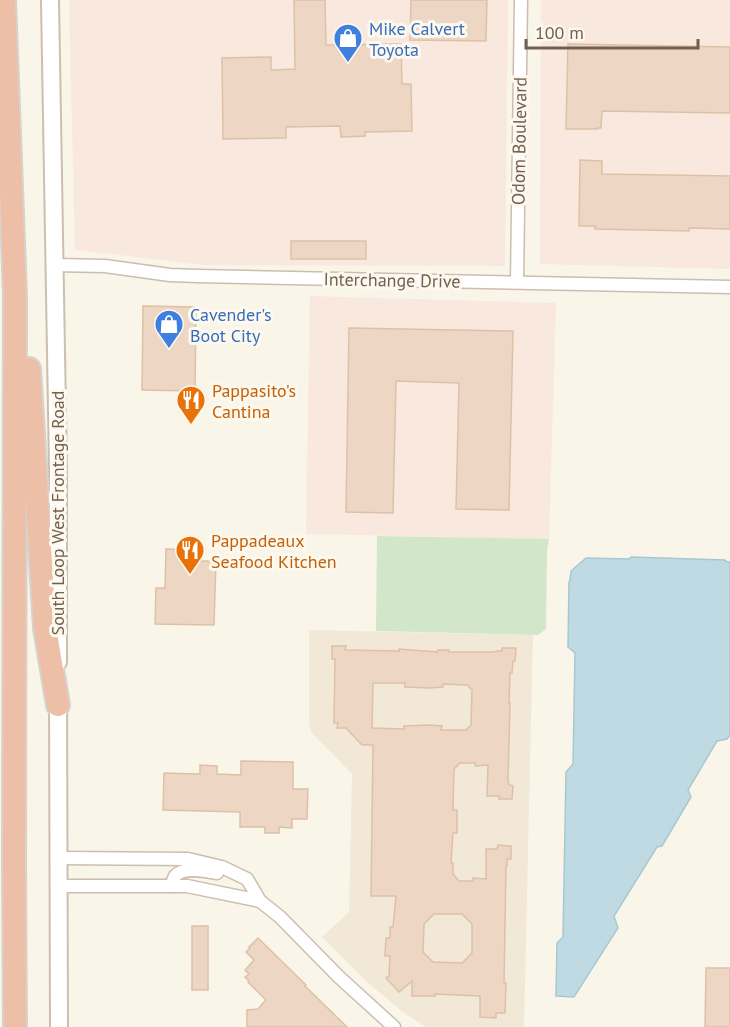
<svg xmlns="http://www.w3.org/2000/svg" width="730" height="1027" font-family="'PT Sans',sans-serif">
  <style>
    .residential { fill: #f1e8d8 }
    .commercial { fill: #f9e8de }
    .green { fill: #d2e7c9 }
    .water { fill: #bfdae2; stroke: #a7c8d3; stroke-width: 1.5 }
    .building { fill: #edd7c4; stroke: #dec0a6; stroke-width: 1.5; fill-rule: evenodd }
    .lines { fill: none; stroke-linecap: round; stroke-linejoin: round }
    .street-casing { stroke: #cbbeb0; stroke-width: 15 }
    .secondary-casing { stroke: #cdbfae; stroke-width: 20 }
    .highway-casing { stroke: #d8d2ce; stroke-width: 26 }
    .street { stroke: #fff; stroke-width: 12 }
    .secondary { stroke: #fff; stroke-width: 16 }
    .highway { stroke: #edbfa7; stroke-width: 22 }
    .labels { text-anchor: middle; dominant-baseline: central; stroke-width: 6; stroke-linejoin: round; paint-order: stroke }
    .shop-label { font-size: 18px; fill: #366cbe; stroke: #fdf9ef; text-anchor: start }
    .street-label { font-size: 18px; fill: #725f4f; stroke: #fdf9ef }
    .food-label { font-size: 18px; fill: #c56008; stroke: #fdf9ef; text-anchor: start }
  </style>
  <rect width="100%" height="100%" fill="#faf5e9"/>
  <path class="residential" d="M309,630L533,635L524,1027H426L407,1015L368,983L322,937L349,912L352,774L311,732L309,724Z"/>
  <g class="commercial">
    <path d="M69,0H508L505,266L205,265L75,250Z"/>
    <path d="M541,0H730V269L540,264Z"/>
    <path d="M310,296L556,303L549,539L306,534Z"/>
  </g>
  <path class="green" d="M377,536L549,539L547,551L546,629L538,635L376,631Z"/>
  <path class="water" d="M631,557L725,560L727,562H730V735L727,739L717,741L688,790L691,797L662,846L657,847L614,916L618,928L574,997L556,996L557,943L563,937L566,772L573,764L575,653L568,647L569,582L570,580L571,571L586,558L629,559Z"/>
  <g class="building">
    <path d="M294,0H325L326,45L401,44L402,84H411L412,131L365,132V136L341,137L340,126L286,127V138L223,139L222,58L271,57V70L295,69Z"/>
    <path d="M411,0H487L486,41L410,40Z"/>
    <path d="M568,44L730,47V113L602,111L601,128H598V129H566Z"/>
    <path d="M580,160L602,161V174L730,176V229L689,228V231L595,229V226H579Z"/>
    <rect x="291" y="241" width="75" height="18"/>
    <path d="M143,306L196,307L195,391L142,390Z"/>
    <path d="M349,328L513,331L509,510L456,509L459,383L396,381L393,513L346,512Z"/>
    <path d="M166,549L195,550V561H216L214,625L155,624L156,588H165Z"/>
    <path d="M332,646H346L345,650L399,651V649L437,652L438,650H449V652H495L496,651H502V648H516L515,661H513L512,673H510L509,703H510L508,780L509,785L513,786L512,799H499V796H487L488,765L475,766V763H460L454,769L453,810H457V833H453L451,863H453V874L459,881H473V878L486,879V849H497L498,845L511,846V859H507V866H506L504,983H506L505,1013H496V1018L480,1017V996L435,994V996H412V981L399,992L386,978L389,976L390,956H385L386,938H390V927H393L396,896H371L373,745H362L346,728H337L338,723H334L335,659H332ZM373,683H405V687L430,688L443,687V684L467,685L472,690L471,725L466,730H441L442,726L429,725L404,726V729L372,728ZM434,914H462L472,924V953L462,963L433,962L423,952L424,924Z"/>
    <path d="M241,761L293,762V789H308L307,819H292V828L279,827V833H265V827H240V812L163,810L164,773L200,774V765L217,766V774L241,775Z"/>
    <rect x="192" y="926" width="16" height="64"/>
    <path d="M258,938L306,985L305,986L347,1027H247V1010L258,1009L266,1000L248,982L249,981L245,977L249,974L245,970L254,960L246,952L250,948L249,947Z"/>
    <path d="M706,968H730V1027H705Z"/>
  </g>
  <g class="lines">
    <g class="street-casing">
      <g id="street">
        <path d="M54,265L105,266L170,275L198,276L730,287"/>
        <path d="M517,282L521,0"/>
        <path d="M60,858L188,859L222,867L247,879L260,901L280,917L339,977L394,1027"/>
        <path d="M59,886H187L260,901"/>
        <path d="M171,886C172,884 174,878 175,876C184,866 205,871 217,873"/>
      </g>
    </g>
    <g class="secondary-casing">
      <g id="secondary">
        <path d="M50,0L58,469V662"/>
        <path d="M58,694L59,1027"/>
      </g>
    </g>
    <g class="highway-casing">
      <g id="highway">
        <path d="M4,0L15,295L14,865L15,1027"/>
        <path d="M29,369L45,628L58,705"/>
      </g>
    </g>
    <use href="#street" class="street"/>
    <use href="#secondary" class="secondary"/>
    <use href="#highway" class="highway"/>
  </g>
  <defs>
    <g id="shop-pin" transform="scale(1.5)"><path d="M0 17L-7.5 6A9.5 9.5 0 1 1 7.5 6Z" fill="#3f7fe0" stroke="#fdf9ef"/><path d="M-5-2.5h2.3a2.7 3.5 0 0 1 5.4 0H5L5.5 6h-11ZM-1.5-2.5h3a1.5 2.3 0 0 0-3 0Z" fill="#fff"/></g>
    <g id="restaurant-pin" transform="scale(1.5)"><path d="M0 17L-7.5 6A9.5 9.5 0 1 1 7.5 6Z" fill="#e8710a" stroke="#fdf9ef"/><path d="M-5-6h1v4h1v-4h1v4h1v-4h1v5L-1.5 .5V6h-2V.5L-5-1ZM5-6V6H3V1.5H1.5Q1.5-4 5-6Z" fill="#fff"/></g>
  </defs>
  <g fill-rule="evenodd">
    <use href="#shop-pin" x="348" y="38"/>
    <use href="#shop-pin" x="169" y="324"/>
    <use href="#restaurant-pin" x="191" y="400"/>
    <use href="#restaurant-pin" x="190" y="550"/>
  </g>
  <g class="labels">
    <g class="shop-label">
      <text x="369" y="28">Mike Calvert<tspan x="369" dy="21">Toyota</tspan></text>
      <text x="190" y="314">Cavender's<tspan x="190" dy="21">Boot City</tspan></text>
    </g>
    <g class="street-label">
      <text transform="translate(519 141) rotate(-89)">Odom Boulevard</text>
      <text transform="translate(392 280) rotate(1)">Interchange Drive</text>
      <text transform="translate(57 513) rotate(-90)">South Loop West Frontage Road</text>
    </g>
    <g class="food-label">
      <text x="212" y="390">Pappasito's<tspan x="212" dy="21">Cantina</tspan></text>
      <text x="211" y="540">Pappadeaux<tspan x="211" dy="21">Seafood Kitchen</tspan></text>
    </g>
  </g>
  <path d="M526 39v9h172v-9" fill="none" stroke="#725f4f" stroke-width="3"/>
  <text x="535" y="39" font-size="18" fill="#725f4f" stroke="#fdf9ef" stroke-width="4.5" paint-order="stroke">100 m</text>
</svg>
